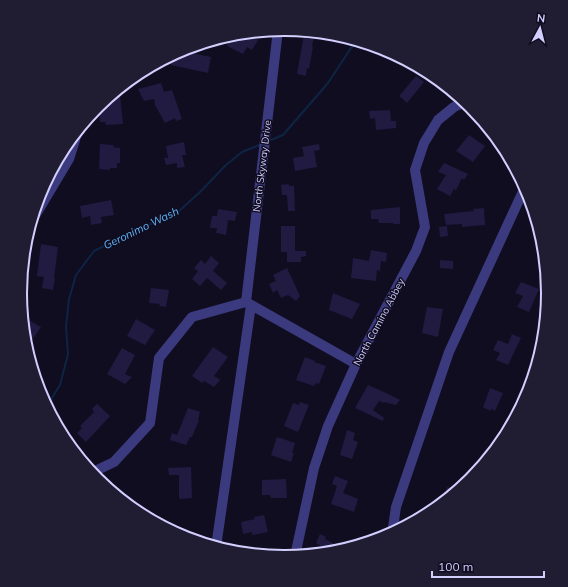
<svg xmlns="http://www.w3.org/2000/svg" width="568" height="587" font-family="Mulish,sans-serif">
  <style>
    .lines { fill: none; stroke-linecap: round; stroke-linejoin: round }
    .stream { stroke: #0e2444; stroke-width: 2 }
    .building { fill: #211a41 }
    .minor { stroke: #3b3a7e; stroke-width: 10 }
    .labels { text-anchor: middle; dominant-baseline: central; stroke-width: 3; stroke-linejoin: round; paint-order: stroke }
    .street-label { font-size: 10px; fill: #d2cefe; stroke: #100d20 }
    .water-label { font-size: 11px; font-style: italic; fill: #5fb6fa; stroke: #100d20 }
    .rim { fill: none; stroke: #d2cefe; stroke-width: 2 }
  </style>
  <rect width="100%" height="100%" fill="#100d20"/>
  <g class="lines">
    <g class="stream">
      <path d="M268,141L283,135L328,83L351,48L358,41"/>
      <path d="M46,406L48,404L60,385L68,354L66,327L69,299L76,275L94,251L130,233L178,212L200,192L226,165L242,152L262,144"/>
    </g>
  </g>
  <g class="building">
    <path d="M252,33L250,36L258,40L252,50L247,47L243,54L227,46L233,35Z"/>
    <path d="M304,34L314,36L312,47H313L309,69L307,68L306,76L297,74Z"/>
    <path d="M184,49L196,52V54L211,57L208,73L171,65L173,55Z"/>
    <path d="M416,76L424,82L407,103L399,96Z"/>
    <path d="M161,83L164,92L172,90L182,119L176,121L175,118L165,123L155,105L154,99L144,101L138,89Z"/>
    <path d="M120,95L123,124L106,125L105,122H100L99,106L111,96Z"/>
    <path d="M390,110L391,121H396V128L376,130L375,118L370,119L369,111Z"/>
    <path d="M469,135L485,146L473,162L456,151Z"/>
    <path d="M184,142L186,155H182L185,167L177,168V163L166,165L164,158H168L166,146Z"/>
    <path d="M100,144L114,145L113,147L120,148V163H117V168H110V170L99,169Z"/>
    <path d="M319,144L320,150L314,151L317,167L295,171L293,158L304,156L302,147Z"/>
    <path d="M444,163L468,174L464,180L462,178L456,190L454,189L450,196L437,189L446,175L438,172Z"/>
    <path d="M288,184L290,186H294L295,211H288L287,195H282L281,185Z"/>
    <path d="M111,200L114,215L101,217L102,223L91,225L90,216L82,218L80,206Z"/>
    <path d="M400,207V224H393V223H379L378,219H371V210Z"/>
    <path d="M484,208L485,225L462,227V224L446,225L444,214L474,211L473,209Z"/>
    <path d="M218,209L237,212L235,221L228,220L226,235L216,233L217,228H210L212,216H217Z"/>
    <path d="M281,226H295V251H306V256L301,257V262H287V252H281Z"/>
    <path d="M447,226L448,236L440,237L439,227Z"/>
    <path d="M41,244L58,247L54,278H55L53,290L42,288L44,277L37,276Z"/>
    <path d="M371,250L387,253L386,262L381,261L380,271L377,270L376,281L351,278L353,258L369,261Z"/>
    <path d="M211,256L219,263L213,271L227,283L221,290L207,278L200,286L192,279L198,271L194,268L201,260L205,264Z"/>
    <path d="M440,260L453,261V269L440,268Z"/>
    <path d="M287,268L300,296L296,301L288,295L281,298L277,290L273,293L269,284L276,281L273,275Z"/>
    <path d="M521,282L539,289L529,312L517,307L523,296L515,293Z"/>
    <path d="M151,288L169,290L166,307L159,306L160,304L149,303Z"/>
    <path d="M333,293L360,304L352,319L329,310Z"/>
    <path d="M427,307L443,309L438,337L422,333Z"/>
    <path d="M22,316L41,327L31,342L24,338Z"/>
    <path d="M136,319L155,330L145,345L127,336Z"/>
    <path d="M512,334L521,338L508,365L496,360L500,353L493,350L498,340L508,344Z"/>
    <path d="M213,347L228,357L214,376L220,380L214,387L204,381L202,383L192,376Z"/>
    <path d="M122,348L135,355L125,374L132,377L125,384L107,374Z"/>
    <path d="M305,357L315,361L314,362L326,366L319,384L316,383L314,386L296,380Z"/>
    <path d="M368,385L384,392L400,400L396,405L384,402V403L379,401L373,410L384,418L383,421L355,408Z"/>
    <path d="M490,388L503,393L495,411L491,409L490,411L483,407Z"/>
    <path d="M300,402L309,405L298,432L284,426L293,403L299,405Z"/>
    <path d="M97,404L110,416L86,442L77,433L82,428L80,426L94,412L92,409Z"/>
    <path d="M188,408L200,412L198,420H199L192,437H190L186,445L170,440L172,433L177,435Z"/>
    <path d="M347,430L355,433L353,440L358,442L352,459L340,455Z"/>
    <path d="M277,437L295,443L292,453H294L291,462L271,455Z"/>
    <path d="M191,467L192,498L179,499V475H169L168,468Z"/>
    <path d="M335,476L348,481L343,493L358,499L354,512L331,504L337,486L332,484Z"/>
    <path d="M286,479L287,498H271L270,495H262V480Z"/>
    <path d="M447,487L459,490L444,502Z"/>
    <path d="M264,515L268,532L252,535V532L243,534L241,522L255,519L254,517Z"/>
    <path d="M320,534L326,537L325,539L338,546L334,553L315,554L320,545L316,543Z"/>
  </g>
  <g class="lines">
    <g class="minor">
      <path d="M32,221L69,159L75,140L77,132"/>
      <path d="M246,302L278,30"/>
      <path d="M246,302L356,364"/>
      <path d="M523,404L530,389"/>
      <path d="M91,473L114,462L150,423L159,358L192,317L246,302"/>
      <path d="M392,534L396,507L449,352L525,187"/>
      <path d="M216,547L251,305"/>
      <path d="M295,556L314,468L328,426L356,364L416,251L425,227L415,170L424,143L438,120L454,107L465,102"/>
    </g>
  </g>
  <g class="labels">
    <g class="street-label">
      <text transform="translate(262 166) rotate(-83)">North Skyway Drive</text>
      <text transform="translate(379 322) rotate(-62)">North Camino Abbey</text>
    </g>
    <g class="water-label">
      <text transform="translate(141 228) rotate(-26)">Geronimo Wash</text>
    </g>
  </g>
  <path d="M0 0H568V587H0ZM27 293a257 257 0 1 1 514 0a257 257 0 1 1-514 0Z" fill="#201c32" fill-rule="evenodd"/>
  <path class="rim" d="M27 293a257 257 0 1 1 514 0a257 257 0 1 1-514 0Z"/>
  <g transform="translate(540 28) rotate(7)" stroke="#100d20" stroke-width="3" paint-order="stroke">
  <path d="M0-3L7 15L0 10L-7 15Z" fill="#d2cefe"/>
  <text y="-6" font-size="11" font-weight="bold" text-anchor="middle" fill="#d2cefe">N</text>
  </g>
  <path d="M432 571v6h112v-6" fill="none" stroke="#d2cefe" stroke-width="2"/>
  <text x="438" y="571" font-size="12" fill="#d2cefe" stroke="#100d20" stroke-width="3" paint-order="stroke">100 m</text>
</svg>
